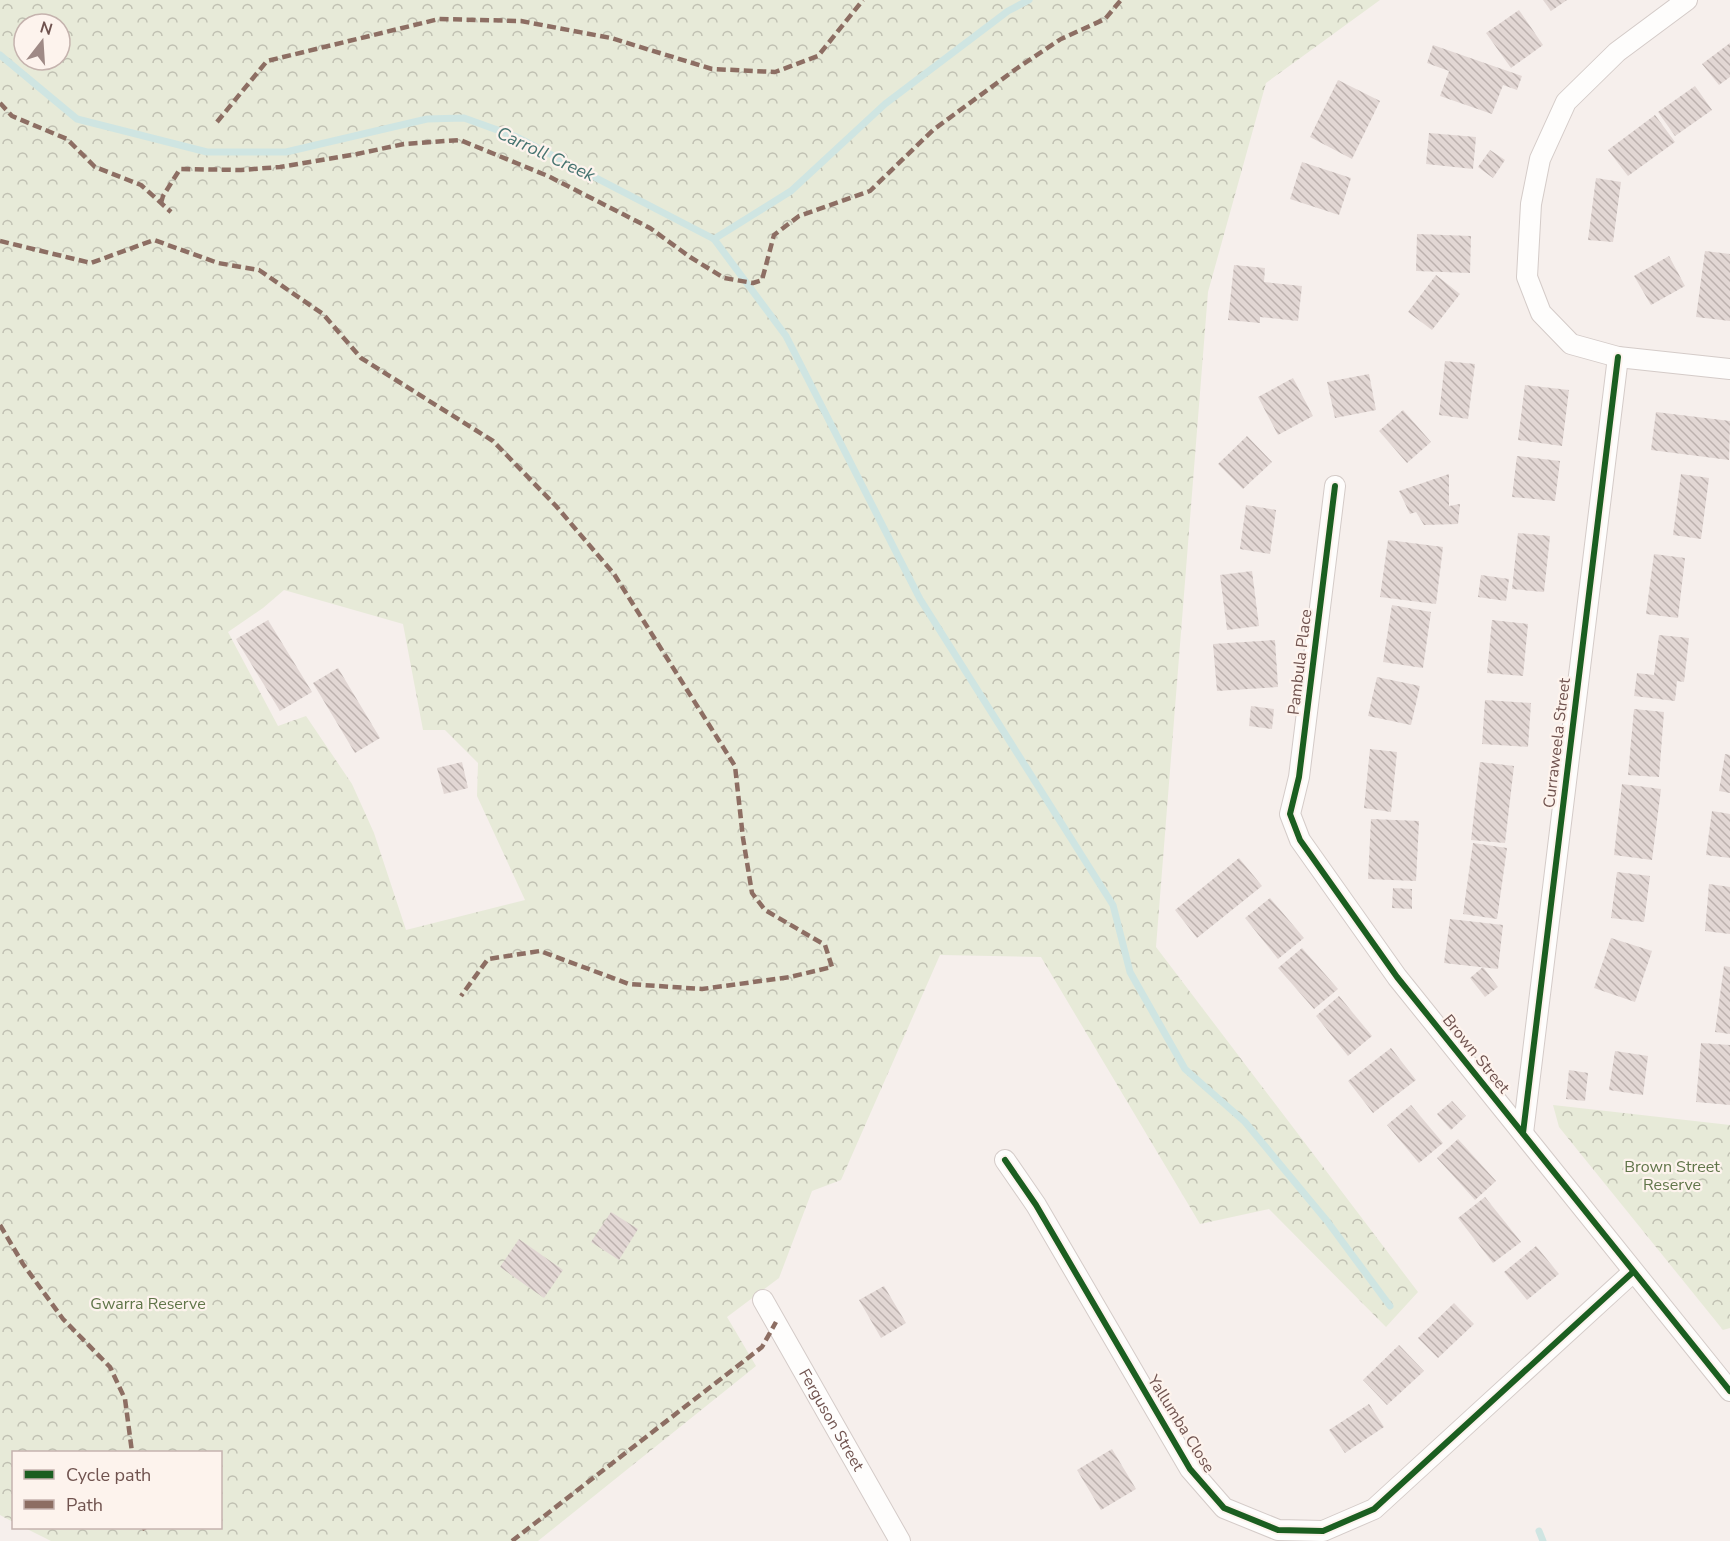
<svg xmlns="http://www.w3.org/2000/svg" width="1730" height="1541" font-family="'Nunito Sans',sans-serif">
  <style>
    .forest { fill: url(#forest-crowns); fill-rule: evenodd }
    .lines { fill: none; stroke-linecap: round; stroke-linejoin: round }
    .stream { stroke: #cfe5e2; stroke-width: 7 }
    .building { fill: url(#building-back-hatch) }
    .street-casing { stroke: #d4cbc8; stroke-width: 22 }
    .street { stroke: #fefdfc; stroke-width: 20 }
    .quiet { stroke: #8d6e63; stroke-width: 4.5; stroke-dasharray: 9 4.5; stroke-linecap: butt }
    .cycleway-casing { stroke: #fdf3ed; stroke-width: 10 }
    .cycleway { stroke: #1b5e20; stroke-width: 6 }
    .labels { text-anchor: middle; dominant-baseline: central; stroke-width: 4.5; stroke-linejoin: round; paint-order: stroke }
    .street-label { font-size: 16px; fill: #70534f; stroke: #fdf3ed }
    .park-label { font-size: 16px; fill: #607549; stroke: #fdf3ed }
    .water-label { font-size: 18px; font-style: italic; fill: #457370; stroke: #fdf3ed }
  </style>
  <defs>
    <pattern id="forest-crowns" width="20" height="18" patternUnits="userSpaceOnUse" patternTransform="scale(1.5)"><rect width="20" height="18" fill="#e7ead8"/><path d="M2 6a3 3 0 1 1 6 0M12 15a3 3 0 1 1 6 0" fill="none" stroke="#c0c0b2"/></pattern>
    <pattern id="building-back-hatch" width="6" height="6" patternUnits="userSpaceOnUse" patternTransform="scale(1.5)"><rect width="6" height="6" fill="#e2d7d4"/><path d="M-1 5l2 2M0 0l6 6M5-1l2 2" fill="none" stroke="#bcb1ae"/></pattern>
  </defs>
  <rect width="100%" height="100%" fill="#f6efec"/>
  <g class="forest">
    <path d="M0,0H1380L1266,83L1208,292L1156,947L1418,1292L1386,1327L1269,1209L1200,1224L1041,957L940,955L841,1180L812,1191L779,1278L727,1317L756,1366L538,1541H51L25,1528H220V1452H14L13,1522L0,1515ZM24,24H60V60H24ZM284,590L403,624L423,730H445L478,763L477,796L525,900L406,930L374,833L352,784L306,716L278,726L228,632L263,608Z"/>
    <path d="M1553,1105L1730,1125V1328L1723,1330L1559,1127Z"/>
  </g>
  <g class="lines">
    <g class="stream">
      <path d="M0,55L77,119L207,152H286L427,119L464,118L517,137L714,239L791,191L885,104L1008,11L1029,0"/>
      <path d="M714,239L786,336L920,599L1113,905L1130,972L1185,1069L1245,1122L1327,1221L1390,1306"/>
      <path d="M1539,1531L1543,1541"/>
    </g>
  </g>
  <g class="building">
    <path d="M1543,0H1567L1551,11Z"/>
    <path d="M1519,10L1543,45L1511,68L1486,33Z"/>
    <path d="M1730,43V77L1719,85L1702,64Z"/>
    <path d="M1433,45L1522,76L1517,90L1503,85L1492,114L1440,96L1449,71L1427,63Z"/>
    <path d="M1338,80L1380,101L1352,159L1310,137Z"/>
    <path d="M1695,86L1712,110L1675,136L1658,112Z"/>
    <path d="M1655,115L1675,142L1628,176L1608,150Z"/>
    <path d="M1429,133L1476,137L1473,169L1426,164Z"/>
    <path d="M1490,150L1505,160L1493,178L1478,167Z"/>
    <path d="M1302,162L1351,178L1339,215L1290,199Z"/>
    <path d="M1596,178L1621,182L1613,242L1588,240Z"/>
    <path d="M1417,234L1471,236L1470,273L1416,271Z"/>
    <path d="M1705,251L1730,254V321L1696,317Z"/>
    <path d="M1669,256L1685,286L1651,305L1634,276Z"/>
    <path d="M1234,265L1265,268L1264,282L1302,286L1298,321L1260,317V323L1228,320Z"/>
    <path d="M1436,275L1460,294L1432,330L1408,312Z"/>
    <path d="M1445,361L1475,364L1468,419L1439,415Z"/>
    <path d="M1369,374L1376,410L1335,418L1327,382Z"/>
    <path d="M1293,378L1313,416L1278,435L1258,397Z"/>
    <path d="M1525,385L1569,390L1562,446L1518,440Z"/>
    <path d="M1403,410L1431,442L1407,463L1379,431Z"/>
    <path d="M1656,412L1730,421L1729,460L1651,450Z"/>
    <path d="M1247,436L1272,462L1243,489L1218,464Z"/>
    <path d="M1517,456L1560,461L1555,501L1512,497Z"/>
    <path d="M1449,474V506L1460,504L1458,524L1424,525L1416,512L1410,514L1399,491Z"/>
    <path d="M1681,474L1709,478L1701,539L1673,535Z"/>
    <path d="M1246,505L1276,510L1270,554L1240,549Z"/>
    <path d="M1518,533L1550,536L1544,592L1512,589Z"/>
    <path d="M1388,540L1443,547L1436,604L1380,597Z"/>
    <path d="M1654,554L1685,558L1678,618L1646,614Z"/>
    <path d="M1252,571L1259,626L1227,630L1220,575Z"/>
    <path d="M1481,575L1509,579L1506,601L1478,597Z"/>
    <path d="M1392,605L1431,612L1423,668L1383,662Z"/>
    <path d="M268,620L312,692L280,711L236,639Z"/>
    <path d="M1492,620L1528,624L1523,676L1487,673Z"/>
    <path d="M1659,635L1689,638L1684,682L1677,681L1675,701L1634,696L1637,673L1654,675Z"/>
    <path d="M1275,640L1278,687L1217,691L1213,644Z"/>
    <path d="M338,668L380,738L355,753L313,683Z"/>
    <path d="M1377,677L1420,686L1411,725L1368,716Z"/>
    <path d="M1485,700L1531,703L1528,747L1482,744Z"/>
    <path d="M1251,706L1274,709L1272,729L1249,726Z"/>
    <path d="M1634,709L1664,712L1659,777L1628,775Z"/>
    <path d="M1370,749L1397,752L1391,812L1364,808Z"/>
    <path d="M1725,754L1730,755V793L1719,791Z"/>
    <path d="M462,762L468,788L444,794L437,768Z"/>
    <path d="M1480,762L1514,766L1505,843L1471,840Z"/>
    <path d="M1622,784L1661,789L1652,860L1614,855Z"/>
    <path d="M1712,811L1730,814V858L1706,855Z"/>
    <path d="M1371,819L1419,821L1416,881L1368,879Z"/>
    <path d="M1473,843L1507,848L1497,919L1463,914Z"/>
    <path d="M1239,858L1262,886L1197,938L1175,910Z"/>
    <path d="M1617,872L1650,876L1644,922L1611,918Z"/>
    <path d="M1709,884L1730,887V934L1705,931Z"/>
    <path d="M1393,888L1412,889V909L1392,908Z"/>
    <path d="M1270,898L1304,938L1278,959L1245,918Z"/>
    <path d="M1450,919L1503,925L1498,969L1444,963Z"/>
    <path d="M1611,938L1652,951L1635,1002L1594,988Z"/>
    <path d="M1302,948L1338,989L1314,1009L1278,968Z"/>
    <path d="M1724,966L1730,967V1034L1715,1032Z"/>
    <path d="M1483,967L1498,987L1485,997L1470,978Z"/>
    <path d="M1339,996L1372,1036L1348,1056L1316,1016Z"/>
    <path d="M1701,1043L1730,1045V1105L1696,1102Z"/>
    <path d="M1391,1048L1416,1080L1373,1113L1348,1081Z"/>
    <path d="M1615,1051L1648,1056L1643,1095L1609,1090Z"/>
    <path d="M1569,1070L1588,1073L1585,1101L1566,1099Z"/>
    <path d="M1452,1101L1466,1116L1451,1130L1437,1114Z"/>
    <path d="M1411,1105L1443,1143L1419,1163L1387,1125Z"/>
    <path d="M1458,1139L1496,1181L1475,1200L1437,1158Z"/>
    <path d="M1485,1197L1521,1242L1493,1263L1458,1218Z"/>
    <path d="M611,1212L638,1229L619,1260L591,1242Z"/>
    <path d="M519,1239L563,1270L544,1298L500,1267Z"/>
    <path d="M1536,1246L1559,1274L1527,1300L1504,1272Z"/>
    <path d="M884,1286L906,1323L881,1338L859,1300Z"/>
    <path d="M1454,1303L1474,1324L1438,1358L1418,1338Z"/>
    <path d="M1399,1345L1424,1371L1387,1405L1363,1380Z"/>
    <path d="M1369,1404L1384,1427L1345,1453L1329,1430Z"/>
    <path d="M1112,1449L1136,1489L1101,1510L1077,1470Z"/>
  </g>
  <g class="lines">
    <g class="street-casing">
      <g id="street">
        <path d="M1687,0L1617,52L1566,102L1540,159L1531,204L1527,277L1541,313L1571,344L1618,357L1730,369"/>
        <path d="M1335,486L1299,777L1290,814L1300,840L1397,977L1730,1391"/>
        <path d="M1523,1133L1618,357"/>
        <path d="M1005,1160L1036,1205L1190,1469L1224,1508L1278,1530L1323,1531L1374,1509L1633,1272"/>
        <path id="s1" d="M763,1300L900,1541"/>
      </g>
    </g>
    <use href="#street" class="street"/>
    <g class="quiet">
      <path d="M0,103L12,116L67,139L95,167L141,185L171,212"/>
      <path d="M217,122L267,61L439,19L521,21L611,38L712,69L775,72L818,56L863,0"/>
      <path d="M161,203L163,196L180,169L241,170L280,167L357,154L404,144L460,140L548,176L650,228L690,257L724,278L753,283L762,280L774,235L799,216L870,191L933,130L1016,69L1061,39L1105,19L1121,0"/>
      <path d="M0,241L91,263L154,240L218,263L259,270L323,314L361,358L493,441L556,506L614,574L735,766L743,838L752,893L765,910L825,945L832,967L790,977L702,989L629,984L540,951L488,959L461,996"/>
      <path d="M0,1225L23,1264L63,1319L110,1367L125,1399L132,1452"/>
      <path d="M144,1528L145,1530"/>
      <path d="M512,1541L762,1347L776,1322"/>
    </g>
    <g class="cycleway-casing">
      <g id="cycleway">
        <path d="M1335,486L1299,777L1290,814L1300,840L1397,977L1730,1391"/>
        <path d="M1523,1133L1618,357"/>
        <path d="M1005,1160L1036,1205L1190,1469L1224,1508L1278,1530L1323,1531L1374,1509L1633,1272"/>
      </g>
    </g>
    <use href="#cycleway" class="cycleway"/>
  </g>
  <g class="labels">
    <g class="street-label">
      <text transform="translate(1300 662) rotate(-83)">Pambula Place</text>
      <text transform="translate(1557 743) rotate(-83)">Curraweela Street</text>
      <text transform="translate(1476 1054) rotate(51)">Brown Street</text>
      <text stroke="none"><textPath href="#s1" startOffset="138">Ferguson Street</textPath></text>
      <text transform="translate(1181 1424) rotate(58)">Yallumba Close</text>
    </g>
    <g class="park-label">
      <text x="1672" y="1167">Brown Street<tspan x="1672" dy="18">Reserve</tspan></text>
      <text x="148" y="1304">Gwarra Reserve</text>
    </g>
    <g class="water-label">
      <text transform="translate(546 154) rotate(25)">Carroll Creek</text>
    </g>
  </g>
  <rect x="12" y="1451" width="210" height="78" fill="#fdf3ed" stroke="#c5b3ae" stroke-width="1.5"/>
  <rect x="24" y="1470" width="30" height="9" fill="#1b5e20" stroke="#c5b3ae" stroke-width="1.5"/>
  <text x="66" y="1481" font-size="18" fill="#70534f">Cycle path</text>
  <rect x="24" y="1500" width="30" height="9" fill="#8d6e63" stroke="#c5b3ae" stroke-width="1.5"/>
  <text x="66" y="1511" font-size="18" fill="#70534f">Path</text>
  <g transform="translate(42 42) rotate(17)"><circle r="28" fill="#fdf3ed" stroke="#c5b3ae" stroke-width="1.5"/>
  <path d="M0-4.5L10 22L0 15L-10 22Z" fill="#9f8a86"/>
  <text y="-9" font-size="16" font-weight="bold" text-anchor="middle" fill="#70534f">N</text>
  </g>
</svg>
